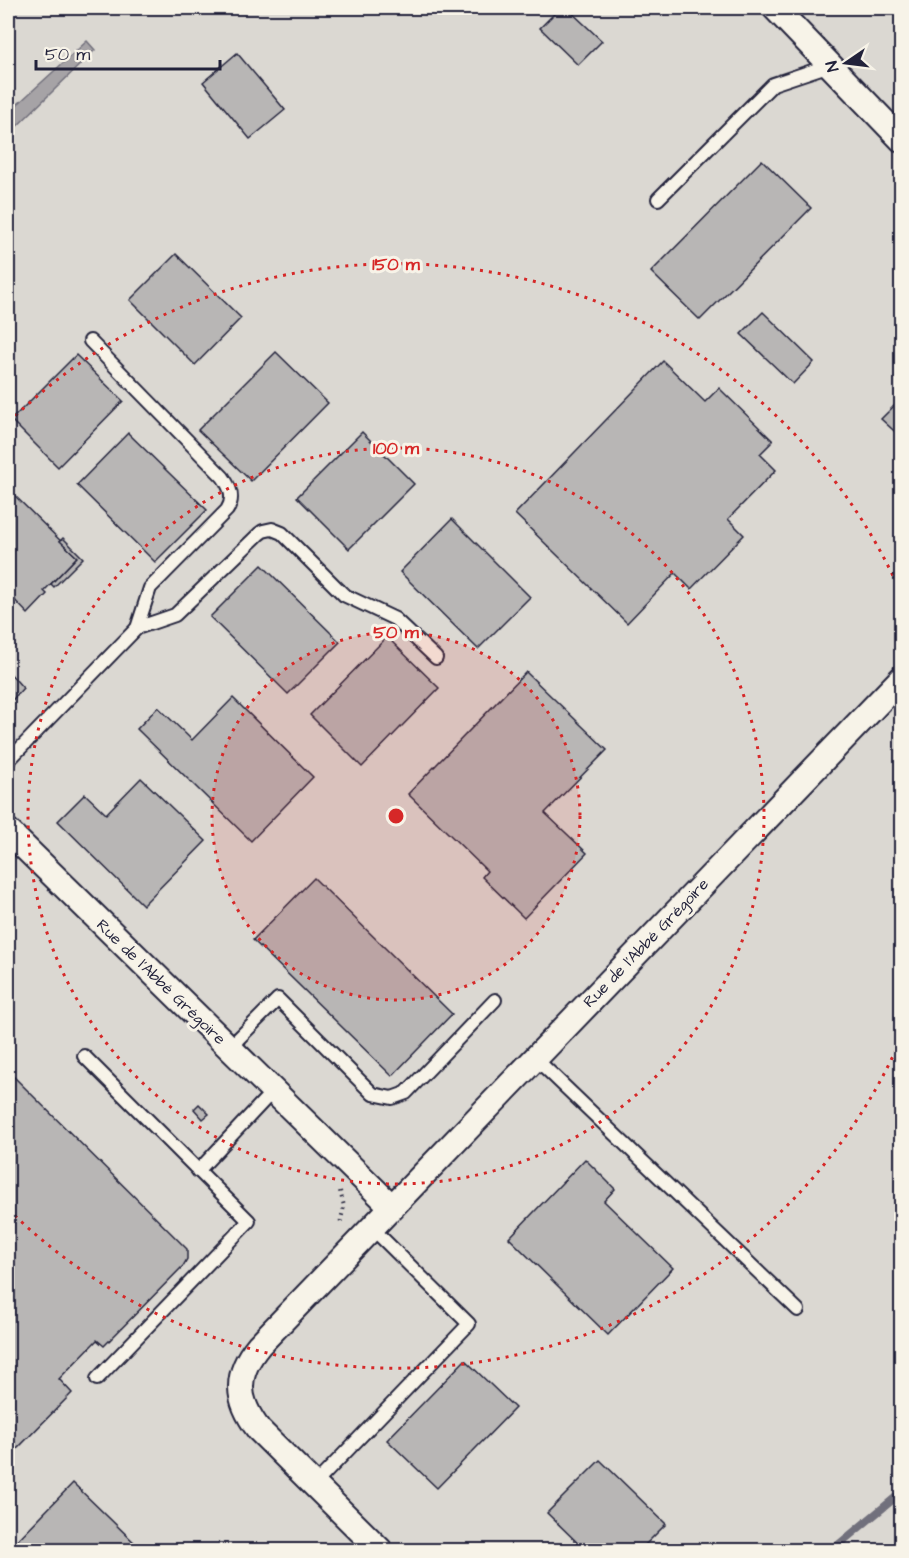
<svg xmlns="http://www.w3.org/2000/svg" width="909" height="1558" font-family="'Architects Daughter',sans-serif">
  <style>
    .built { fill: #dbd8d2 }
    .water { fill: #a6a3a6; stroke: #716f7b; stroke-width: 1.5 }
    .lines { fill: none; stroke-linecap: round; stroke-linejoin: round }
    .stream { stroke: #716f7b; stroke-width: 8 }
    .building { fill: #b8b6b5; stroke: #22223b; stroke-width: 1.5 }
    .service-casing { stroke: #22223b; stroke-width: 16 }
    .minor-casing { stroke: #22223b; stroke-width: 28 }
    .path { stroke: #22223b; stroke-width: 4; stroke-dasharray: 1.5 4.5; stroke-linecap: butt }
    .service { stroke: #f7f3e8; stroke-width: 12 }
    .minor { stroke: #f7f3e8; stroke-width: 24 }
    .ring { fill: none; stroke: #d62828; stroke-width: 3; stroke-dasharray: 3 6 }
    .labels { text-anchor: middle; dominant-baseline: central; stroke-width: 6; stroke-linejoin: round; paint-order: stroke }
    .street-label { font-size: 16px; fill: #22223b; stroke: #f7f3e8 }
    .centre { fill: #d62828; stroke: #f7f3e8; stroke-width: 3 }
    .ring-label { font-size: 18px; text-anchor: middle; font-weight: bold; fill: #d62828; stroke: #f7f3e8; stroke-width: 6; stroke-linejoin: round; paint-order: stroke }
  </style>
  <rect width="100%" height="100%" fill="#eae6de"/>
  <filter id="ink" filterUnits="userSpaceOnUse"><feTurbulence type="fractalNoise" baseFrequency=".0167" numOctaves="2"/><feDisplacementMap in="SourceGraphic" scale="12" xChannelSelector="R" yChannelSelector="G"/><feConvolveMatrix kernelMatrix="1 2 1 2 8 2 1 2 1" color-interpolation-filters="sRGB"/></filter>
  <g filter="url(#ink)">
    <rect class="built" x="8" y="8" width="893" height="1542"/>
    <path class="water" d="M87,41L95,50L8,135V113Z"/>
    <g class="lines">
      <path class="stream" d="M832,1550L902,1492"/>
    </g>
    <g class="building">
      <path d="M560,8H567L602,41L578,65L540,28Z"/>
      <path d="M237,53L285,110L250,139L203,82Z"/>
      <path d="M762,160L811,208L700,320L651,272Z"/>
      <path d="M176,254L241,318L195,365L130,300Z"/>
      <path d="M763,312L814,362L793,384L741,334Z"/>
      <path d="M276,352L328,403L251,481L198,430Z"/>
      <path d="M76,355L123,401L58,467L11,420Z"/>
      <path d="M663,361L705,402L719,388L773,441L760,454L776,470L728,519L744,535L691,589L675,573L627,623L515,514Z"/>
      <path d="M902,398V438L881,419Z"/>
      <path d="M362,432L414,484L349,549L297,497Z"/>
      <path d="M128,433L207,510L155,562L77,485Z"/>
      <path d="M8,489L77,557L44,591L47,594L28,614L8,593Z"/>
      <path d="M452,519L530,597L478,649L400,572Z"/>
      <path d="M63,538L83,558L54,587L51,584L77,557L60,541Z"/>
      <path d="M262,565L340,642L288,694L210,617Z"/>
      <path d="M387,637L439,688L362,767L310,715Z"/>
      <path d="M8,671L23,688L8,705Z"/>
      <path d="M526,672L607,750L545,813L587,853L524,918L482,877L487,871L408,794Z"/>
      <path d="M233,698L313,777L251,841L137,729L158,707L192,740Z"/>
      <path d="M141,778L206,841L143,905L58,821L85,794L106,814Z"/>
      <path d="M314,878L452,1014L392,1076L253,940Z"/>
      <path d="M8,1071L187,1249V1259L183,1266L104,1346L97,1340L59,1379L72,1393L12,1454L8,1449Z"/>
      <path d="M199,1104L209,1114L203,1119L194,1109Z"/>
      <path d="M585,1159L615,1189L604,1201L673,1268L608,1335L509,1238Z"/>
      <path d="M465,1360L515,1408L437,1488L387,1440Z"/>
      <path d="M600,1460L666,1524L640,1550H585L547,1513Z"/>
      <path d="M73,1483L142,1550H8Z"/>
    </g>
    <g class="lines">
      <g class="service-casing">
        <g id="service">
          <path d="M658,199L773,84L830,65"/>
          <path d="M90,341L223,477C230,487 235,498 227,510L150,588L137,628L175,615L259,534L263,531L272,529L282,533L344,595L395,619L436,658"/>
          <path d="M8,761L137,628"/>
          <path d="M229,1048L278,999L373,1094L392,1098L406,1093L495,1000"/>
          <path d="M84,1056L249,1221L97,1379"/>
          <path d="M535,1058L798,1310"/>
          <path d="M198,1171L273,1091"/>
          <path d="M314,1485L469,1324L372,1228"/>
        </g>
      </g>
      <g class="minor-casing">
        <g id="minor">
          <path d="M775,8L902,140"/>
          <path d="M8,831L392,1207L259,1345C234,1375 236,1400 259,1430L380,1550"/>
          <path d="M392,1207L902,678"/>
        </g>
      </g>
      <path class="path" d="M340,1191L344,1206L340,1224"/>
      <use href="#service" class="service"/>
      <use href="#minor" class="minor"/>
    </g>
  </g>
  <circle cx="396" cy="816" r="184" fill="#d62828" fill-opacity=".12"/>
  <g class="ring">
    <circle cx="396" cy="816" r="184"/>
    <circle cx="396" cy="816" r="368"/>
    <path d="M900 1041A552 552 0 0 1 9 1210M9 422A552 552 0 0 1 900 591"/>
  </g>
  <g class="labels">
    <g class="street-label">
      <text transform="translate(646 943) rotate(-46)">Rue de l'Abbé Grégoire</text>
      <text transform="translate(161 982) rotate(44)">Rue de l'Abbé Grégoire</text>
    </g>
  </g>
  <circle cx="396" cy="816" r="9" class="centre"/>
  <g class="ring-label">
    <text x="396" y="270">150 m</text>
    <text x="396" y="454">100 m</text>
    <text x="396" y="638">50 m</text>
  </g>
  <rect width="909" height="1558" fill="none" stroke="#f7f3e8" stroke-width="30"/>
  <rect x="15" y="15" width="879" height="1528" fill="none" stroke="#22223b" stroke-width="2" filter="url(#ink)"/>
  <g transform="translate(846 63) rotate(256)" stroke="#f7f3e8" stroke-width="4.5" paint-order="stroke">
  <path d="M0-4.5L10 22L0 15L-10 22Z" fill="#22223b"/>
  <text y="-9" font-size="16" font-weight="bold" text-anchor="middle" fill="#22223b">N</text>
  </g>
  <path d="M36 60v9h184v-9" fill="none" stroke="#22223b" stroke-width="3"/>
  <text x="45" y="60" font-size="18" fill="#22223b" stroke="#f7f3e8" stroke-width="4.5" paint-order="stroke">50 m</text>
</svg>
